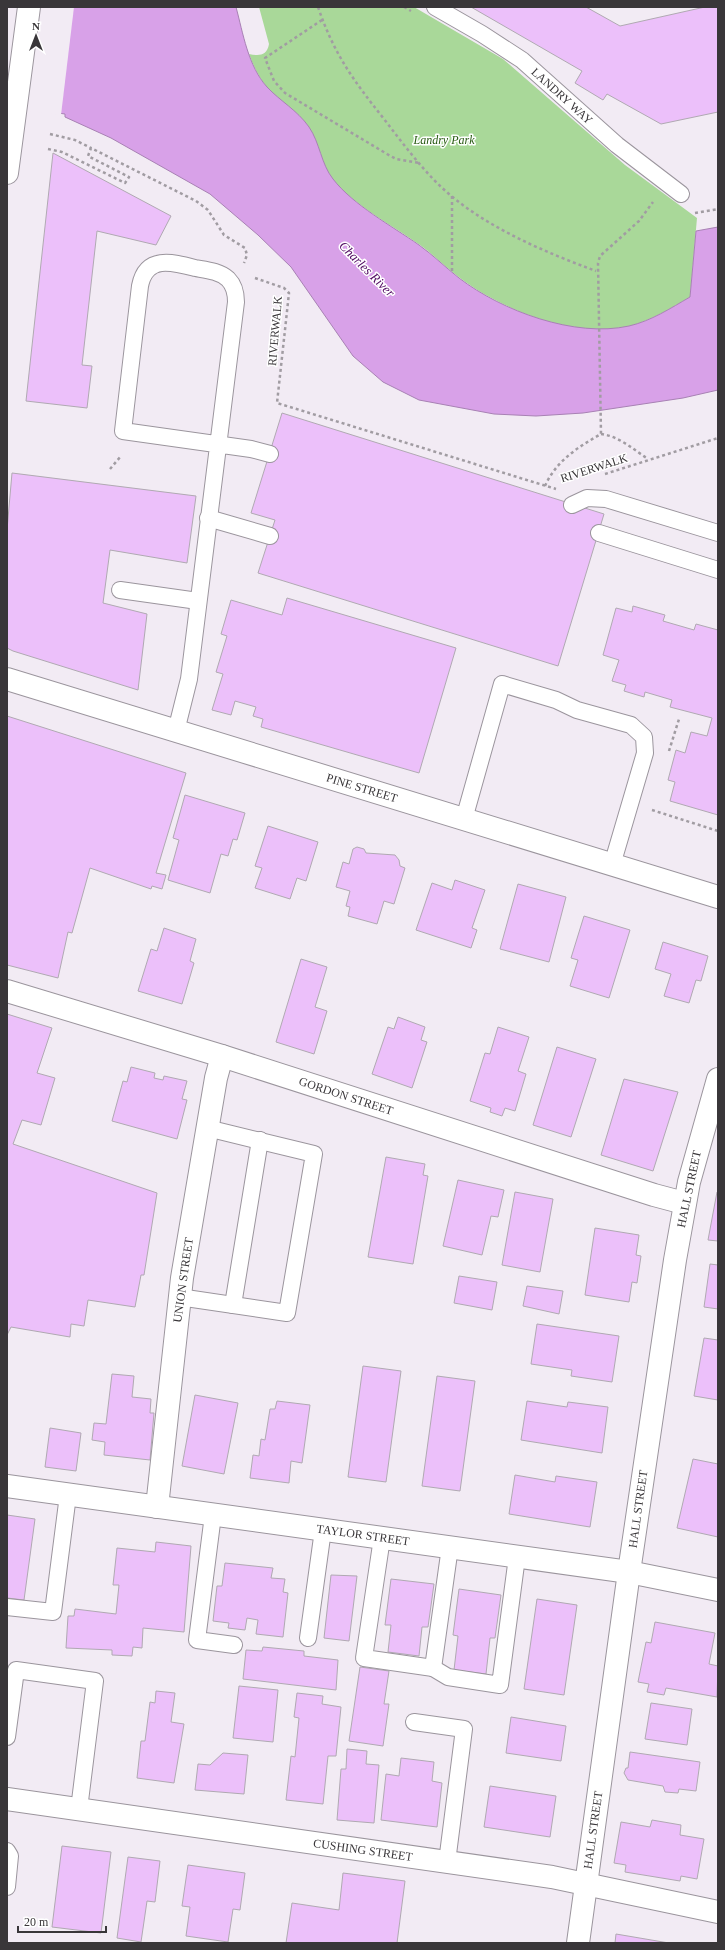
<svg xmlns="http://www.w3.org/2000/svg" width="725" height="1950" font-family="Georgia,serif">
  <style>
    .green { fill: #a9d899 }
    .water { fill: #d8a1e8; stroke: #a881b4 }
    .pier { fill: #f2ebf4 }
    .building { fill: #ecc0fa; stroke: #b0a9b2 }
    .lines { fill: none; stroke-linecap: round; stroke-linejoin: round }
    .service-casing { stroke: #9b959d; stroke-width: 18 }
    .minor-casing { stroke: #9b959d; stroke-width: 24 }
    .tertiary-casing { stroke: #9b959d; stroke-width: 24 }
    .primary-casing { stroke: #9b959d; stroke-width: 24 }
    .path { stroke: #a19ca2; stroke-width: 2.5; stroke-dasharray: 3 3; stroke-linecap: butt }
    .service { stroke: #fff; stroke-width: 16 }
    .minor { stroke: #fff; stroke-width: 22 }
    .tertiary { stroke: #fff; stroke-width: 22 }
    .primary { stroke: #fff; stroke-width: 22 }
    .labels { text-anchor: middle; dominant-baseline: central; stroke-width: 3; stroke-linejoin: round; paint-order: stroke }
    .street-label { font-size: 12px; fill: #393639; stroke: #fff }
    .park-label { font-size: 12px; font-style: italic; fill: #265910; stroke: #fff }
    .water-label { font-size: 13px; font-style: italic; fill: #4f0860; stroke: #fff }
  </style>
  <rect width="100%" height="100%" fill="#f2ebf4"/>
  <path class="green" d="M259,7H414L503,59L625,165L697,218L690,297C671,308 652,320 630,326C577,340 502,310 460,278C446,268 434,255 420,245C393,226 354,205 333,180C321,164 319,141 307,125C295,108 278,101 266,86C258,76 253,65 249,54C259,56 267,56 269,44Z"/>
  <path class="water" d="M7,7H236C243,33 248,66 267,87C280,101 297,110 309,127C320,143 321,164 333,179C353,205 392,226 419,245C433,255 445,267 459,278C502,311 575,338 629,326C651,321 671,308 690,297L696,231L718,227V390L683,398L583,413L536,416L494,414L419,400L383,382L353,356L291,267L258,235L210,194L111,138L65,117V114L7,106Z"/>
  <path class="pier" d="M7,7H74L61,115L7,108Z"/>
  <g class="building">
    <path d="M471,7H586L620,26L705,7H718V112L661,124L607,94L603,100L575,83L582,71Z"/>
    <path d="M53,153L171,216L156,245L97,231L82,365L92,366L87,408L26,401Z"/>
    <path d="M282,413L604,514L558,666L258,573L275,520L251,513Z"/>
    <path d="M12,473L196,496L187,563L110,550L103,603L147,614L138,690L13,651L7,648V530Z"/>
    <path d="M287,598L456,648L419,773L261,727L263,719L253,716L256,707L235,701L231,715L212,710L223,674L216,672L227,636L221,634L231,600L282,615Z"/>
    <path d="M633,606L665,615L663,621L694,630L696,624L718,630V815L670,801L675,782L668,780L676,750L685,753L691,732L707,736L712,718L670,707L672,700L645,692L644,697L624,691L626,685L612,681L619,660L603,655L616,608L632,612Z"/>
    <path d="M7,716L186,773L156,873L166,875L162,889L152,886L151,889L90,868L72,933L68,932L58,978L7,965Z"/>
    <path d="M185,795L245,813L237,840L233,839L228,856L221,854L210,893L168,880L179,840L173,838Z"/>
    <path d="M268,826L318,842L306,881L297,878L290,899L255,888L262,868L255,866Z"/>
    <path d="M357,847L364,849L366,853L395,855L399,860L400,866L405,868L394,904L384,901L377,924L348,916L350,907L346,906L350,891L336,887L343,862L349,864L353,849Z"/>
    <path d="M455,880L485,890L472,928L477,930L471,948L416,930L432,883L452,890Z"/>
    <path d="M518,884L566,897L549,962L500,949Z"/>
    <path d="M584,916L630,930L609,998L570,986L578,960L571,958Z"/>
    <path d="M164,928L196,939L190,961L194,963L182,1004L138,991L151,949L157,951Z"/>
    <path d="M663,942L708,956L701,981L696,980L689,1003L664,996L671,974L655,969Z"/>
    <path d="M301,959L327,967L315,1007L327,1011L314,1054L276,1042Z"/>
    <path d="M7,1014L52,1028L37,1073L55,1078L41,1125L22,1120L13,1144L157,1193L144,1275H141L135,1307L88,1300L84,1326L71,1324L70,1337L11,1327L7,1335Z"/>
    <path d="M398,1017L425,1027L421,1040L427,1042L412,1088L372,1074L388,1027L394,1029Z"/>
    <path d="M498,1027L529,1037L518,1071L526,1074L515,1111L505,1108L502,1116L490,1112L491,1108L470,1101L485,1053L490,1054Z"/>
    <path d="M557,1047L596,1059L571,1137L533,1125Z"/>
    <path d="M131,1067L155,1073L154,1078L163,1080L164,1076L187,1081L182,1099L187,1100L177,1139L112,1121L123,1081L127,1082Z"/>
    <path d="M624,1079L678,1092L653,1171L601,1155Z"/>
    <path d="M386,1157L425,1164L423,1175L428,1176L413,1264L368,1257Z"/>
    <path d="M458,1180L504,1190L498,1217L491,1216L482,1255L443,1246Z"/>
    <path d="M515,1192L553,1199L540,1272L502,1265Z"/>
    <path d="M717,1192H718V1241L708,1240Z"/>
    <path d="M595,1228L639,1235L636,1255L641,1256L637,1283L632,1282L629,1302L585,1295Z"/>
    <path d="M710,1264L718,1265V1309L704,1307Z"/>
    <path d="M459,1276L497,1282L492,1310L454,1303Z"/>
    <path d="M527,1286L563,1291L559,1314L523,1306Z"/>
    <path d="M537,1324L619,1336L612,1382L571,1376L572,1370L531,1364Z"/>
    <path d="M704,1338L718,1340V1400L694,1396Z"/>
    <path d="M363,1366L401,1371L386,1482L348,1477Z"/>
    <path d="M112,1374L134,1376L132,1397L151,1399L150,1413H154L150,1460L104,1455L105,1442L92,1440L94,1423L106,1424Z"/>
    <path d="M437,1376L475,1381L460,1491L422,1486Z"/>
    <path d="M195,1395L238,1403L224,1474L182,1466Z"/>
    <path d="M277,1401L310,1405L302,1463L291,1461L289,1483L250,1478L253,1455L259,1456L261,1439L265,1440L270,1409H275Z"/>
    <path d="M527,1401L567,1407L568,1402L608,1407L602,1453L521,1440Z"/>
    <path d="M50,1428L81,1433L76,1471L45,1467Z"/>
    <path d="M693,1459L718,1464V1537L677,1528Z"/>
    <path d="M515,1475L555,1482L556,1476L597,1482L590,1527L509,1514Z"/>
    <path d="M7,1515L35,1519L24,1600L7,1598Z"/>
    <path d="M156,1542L191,1546L184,1632L143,1628L142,1648L133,1647L132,1656L112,1655V1650L66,1648L68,1616H74L75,1609L116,1614L119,1585H113L117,1548L155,1552Z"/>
    <path d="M225,1563L273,1568L271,1578L285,1579L283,1592L288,1593L283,1637L256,1634L258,1620L247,1618L245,1630L228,1628L229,1623L213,1621L217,1586H222Z"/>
    <path d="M331,1575L357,1576L349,1641L324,1638Z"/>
    <path d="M391,1579L434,1584L428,1627H422L419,1656L388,1652L391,1625H385Z"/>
    <path d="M459,1589L501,1595L495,1638H490L486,1674L454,1670L458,1636L453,1635Z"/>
    <path d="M537,1599L577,1605L564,1695L524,1689Z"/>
    <path d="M655,1622L715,1633L709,1664L718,1666L717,1697L666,1688L664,1695L647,1692L649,1684L638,1682L646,1642L651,1643Z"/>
    <path d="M263,1647L304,1651V1656L338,1660L336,1690L243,1679L246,1650L262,1651Z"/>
    <path d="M360,1667L389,1671L384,1704H389L383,1746L349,1741Z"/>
    <path d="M239,1686L278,1690L273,1742L233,1738Z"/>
    <path d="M156,1691L175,1693L171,1722L184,1724L174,1783L137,1778L141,1741H145L150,1702L155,1703Z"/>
    <path d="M297,1693L323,1696L322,1704L341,1707L336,1756H328L323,1804L286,1800L291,1756L295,1757L299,1718L294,1717Z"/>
    <path d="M651,1703L692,1709L687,1745L645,1739Z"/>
    <path d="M511,1717L566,1726L561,1761L506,1753Z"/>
    <path d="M347,1749L367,1751L366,1764L379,1765L374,1823L337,1820L341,1769H346Z"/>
    <path d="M630,1752L700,1762L696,1791L679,1789L678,1793L665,1792L663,1786L628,1780L624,1773L626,1768H628Z"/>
    <path d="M223,1753L248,1755L244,1794L195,1790L198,1764L210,1765Z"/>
    <path d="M401,1758L434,1762L432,1781L442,1783L437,1827L381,1820L386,1774L399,1776Z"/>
    <path d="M490,1786L556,1796L550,1837L484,1827Z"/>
    <path d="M652,1820L681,1825L680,1835L704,1839L697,1879L681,1876L680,1881L625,1872L626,1865L614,1863L621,1822L650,1827Z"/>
    <path d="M62,1846L111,1852L101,1933L52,1927Z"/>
    <path d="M128,1857L160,1861L155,1902L147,1901L141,1942L117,1938Z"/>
    <path d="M188,1865L245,1873L240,1910L233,1909L228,1942L186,1936L190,1907L182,1906Z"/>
    <path d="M343,1873L405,1881L397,1943H286L292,1903L339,1910Z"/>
    <path d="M616,1934L669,1943H615Z"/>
  </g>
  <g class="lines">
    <g class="service-casing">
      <g id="service">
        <path d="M435,7L482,34L522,60L617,145L681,194"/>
        <path d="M572,505L587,498L606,499L718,533"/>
        <path d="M208,518L270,536"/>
        <path d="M599,533L718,570"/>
        <path d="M120,590L198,601"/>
        <path d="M176,731L189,679L236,302C236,293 234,285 228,279C219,271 206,270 195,268C172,262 146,255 140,286L123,431L251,449L270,454"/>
        <path d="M464,819L502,684L556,700L577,710L631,725L644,737L645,753L612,865"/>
        <path d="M179,1297L287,1313L314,1154L207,1128"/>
        <path d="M233,1305L260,1140"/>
        <path d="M213,1515L197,1640L234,1645"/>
        <path d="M382,1538L364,1658L433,1668L450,1547"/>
        <path d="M7,1607L53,1612L68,1495"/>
        <path d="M308,1638L323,1530"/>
        <path d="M433,1668L448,1677L500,1685L517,1557"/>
        <path d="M414,1722L464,1729L447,1862"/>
        <path d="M7,1737L16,1670L95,1681L79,1809"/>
        <path d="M7,1851L10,1856L7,1887"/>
      </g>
    </g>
    <g class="minor-casing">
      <g id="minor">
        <path d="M7,991L222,1056L654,1195L684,1203"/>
        <path d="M7,1486L629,1572L718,1590"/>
        <path d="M157,1507L182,1278L216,1078L222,1056"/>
        <path d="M7,1799L552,1877L718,1912"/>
        <path d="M578,1943L629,1572L675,1260L689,1182L718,1079"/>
      </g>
    </g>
    <g class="tertiary-casing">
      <path id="tertiary" d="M7,679L718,897"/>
    </g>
    <g class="primary-casing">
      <path id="primary" d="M7,173L29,7"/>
    </g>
    <g class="path">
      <path d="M318,7C334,54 353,80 384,119C401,141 418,164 438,184C480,225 542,251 596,271"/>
      <path d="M404,7L411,11"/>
      <path d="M322,20L265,58L274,81L285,93L387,154L396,159L419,163"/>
      <path d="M50,134L75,140L91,148"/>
      <path d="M48,149L62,152L125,183L129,177L88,156L91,148L196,201L208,210L224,235L245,248L247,255L244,263"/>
      <path d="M695,213L718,209"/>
      <path d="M452,271V196"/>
      <path d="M255,278L284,288L289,293L277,403L556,489"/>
      <path d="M601,434C619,436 634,450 648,459"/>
      <path d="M110,469L121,456"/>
      <path d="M605,474L718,438"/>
      <path d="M545,486C556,461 578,447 601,434L598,263L600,256L639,221L653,202"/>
      <path d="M669,751L679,719"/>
      <path d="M652,810L718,831"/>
    </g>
    <use href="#service" class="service"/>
    <use href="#minor" class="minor"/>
    <use href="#tertiary" class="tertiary"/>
    <use href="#primary" class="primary"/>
  </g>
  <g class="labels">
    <g class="street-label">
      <text transform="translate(562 96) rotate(42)">LANDRY WAY</text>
      <text transform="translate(275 331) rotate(-85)">RIVERWALK</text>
      <text transform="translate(594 468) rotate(-18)">RIVERWALK</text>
      <text transform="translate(362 788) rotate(17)">PINE STREET</text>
      <text transform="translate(346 1096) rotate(18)">GORDON STREET</text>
      <text transform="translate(689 1189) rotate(-78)">HALL STREET</text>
      <text transform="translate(183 1280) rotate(-82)">UNION STREET</text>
      <text transform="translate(638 1509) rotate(-82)">HALL STREET</text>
      <text transform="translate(363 1535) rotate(8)">TAYLOR STREET</text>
      <text transform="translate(593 1830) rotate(-82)">HALL STREET</text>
      <text transform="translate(363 1850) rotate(8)">CUSHING STREET</text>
    </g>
    <g class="park-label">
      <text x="444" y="140">Landry Park</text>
    </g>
    <g class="water-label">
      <text transform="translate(367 269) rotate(45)">Charles River</text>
    </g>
  </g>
  <rect width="725" height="1950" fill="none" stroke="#393639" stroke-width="16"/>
  <g transform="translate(36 36)" stroke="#ffffff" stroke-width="3" paint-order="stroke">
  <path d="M0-3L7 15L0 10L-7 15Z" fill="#393639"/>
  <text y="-6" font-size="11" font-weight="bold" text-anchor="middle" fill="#393639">N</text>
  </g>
  <path d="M18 1926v6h88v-6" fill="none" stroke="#393639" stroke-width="2"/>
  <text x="24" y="1926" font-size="12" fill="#393639" stroke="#ffffff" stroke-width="3" paint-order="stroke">20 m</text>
</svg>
